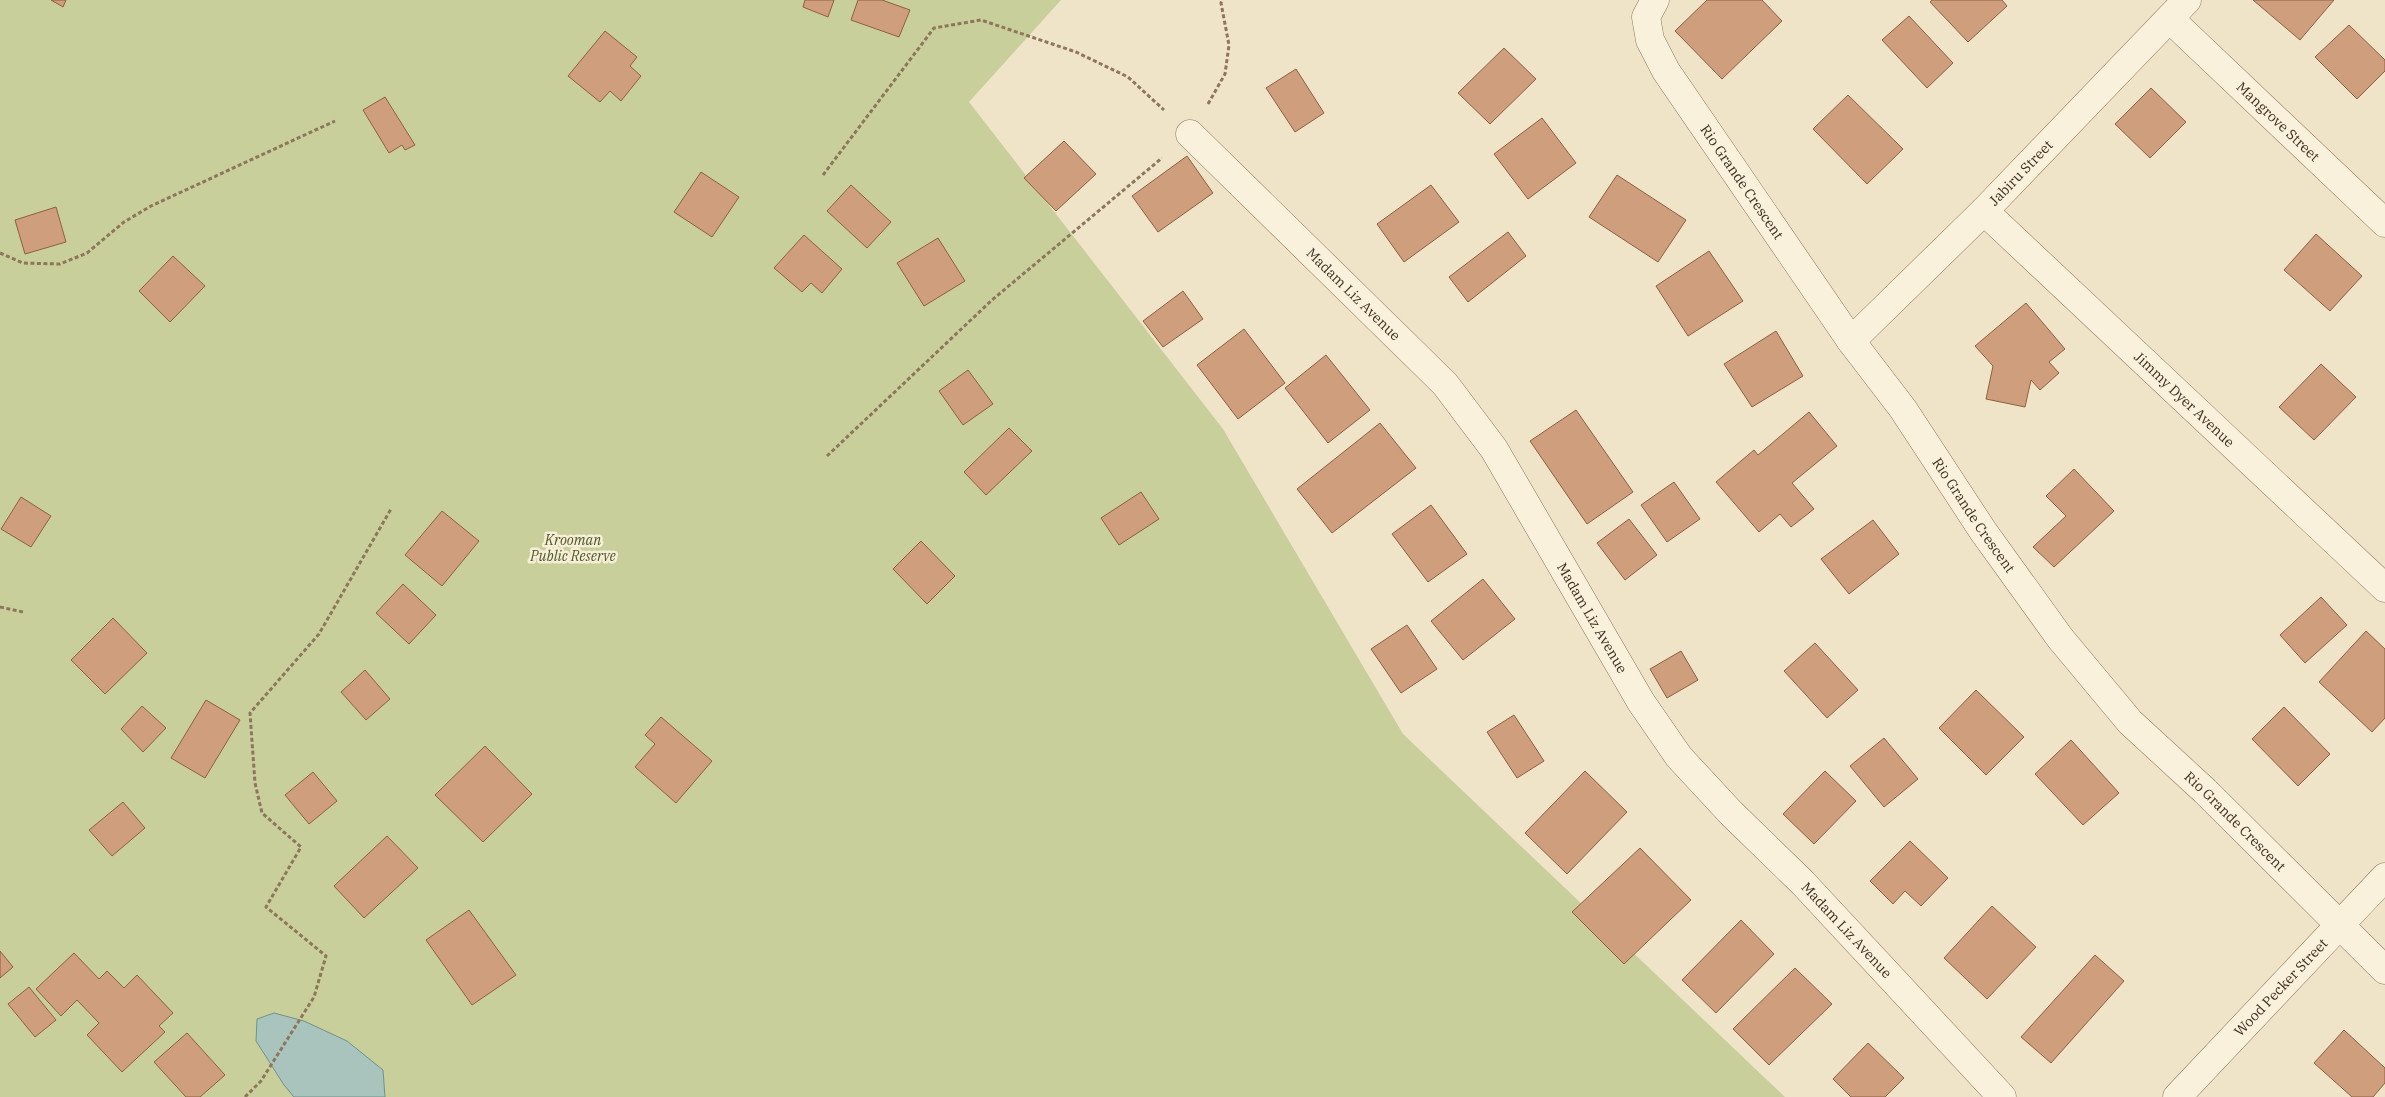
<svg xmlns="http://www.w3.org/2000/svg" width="2385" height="1097" font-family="'IBM Plex Serif',serif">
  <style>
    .green { fill: #c9cf9b }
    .water { fill: #a9c4bc; stroke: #6f938a }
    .building { fill: #cf9f7d; stroke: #8d5f41 }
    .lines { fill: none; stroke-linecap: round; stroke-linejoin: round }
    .minor-casing { stroke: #8d765c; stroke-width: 29 }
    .path { stroke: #8d765c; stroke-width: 3; stroke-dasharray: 4 2.5; stroke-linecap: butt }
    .minor { stroke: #faf1dc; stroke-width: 28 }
    .labels { text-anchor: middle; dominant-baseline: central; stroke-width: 5; stroke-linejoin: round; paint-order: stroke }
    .street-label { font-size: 14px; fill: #3d2e20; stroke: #f7eed8 }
    .park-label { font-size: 14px; font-style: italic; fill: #4d5a26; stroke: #f7eed8 }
  </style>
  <rect width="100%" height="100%" fill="#f0e4c8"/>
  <path class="green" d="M0,0H1061L969,102L1223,429L1403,734L1785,1097H0Z"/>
  <path class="water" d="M274,1013L304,1021L347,1041L383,1070L385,1097H294L284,1085L256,1041L257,1019Z"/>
  <g class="building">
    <path d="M51,0H66L63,7Z"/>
    <path d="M805,0H834L828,17L803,7Z"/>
    <path d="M858,0H882L910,10L899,37L851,20Z"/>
    <path d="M1707,0H1762L1782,21L1722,79L1675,31Z"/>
    <path d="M1932,0H2002L2007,6L1968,42L1930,2Z"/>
    <path d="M2253,0H2334L2300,40Z"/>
    <path d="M1909,16L1953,63L1927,88L1882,40Z"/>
    <path d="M2349,25L2385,60V71L2357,99L2315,57Z"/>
    <path d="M605,31L637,57L630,66L641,76L621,101L610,91L600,102L568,76Z"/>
    <path d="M1504,48L1536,79L1490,124L1458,93Z"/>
    <path d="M1296,69L1324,113L1295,132L1266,88Z"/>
    <path d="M2151,88L2186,122L2150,158L2115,124Z"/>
    <path d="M1848,95L1903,149L1867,184L1813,129Z"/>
    <path d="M385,97L415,145L405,150L402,145L389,153L363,110Z"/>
    <path d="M1542,118L1576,163L1528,199L1494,154Z"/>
    <path d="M1064,141L1096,174L1056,211L1024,178Z"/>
    <path d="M1187,156L1213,193L1158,232L1132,196Z"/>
    <path d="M701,172L739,197L712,237L674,212Z"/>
    <path d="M1617,175L1686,220L1658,262L1589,217Z"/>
    <path d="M851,185L891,222L867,248L827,211Z"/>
    <path d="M1431,185L1459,222L1404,262L1377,224Z"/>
    <path d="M56,207L66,242L25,254L15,220Z"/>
    <path d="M1508,232L1526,256L1468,302L1449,277Z"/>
    <path d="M2316,234L2362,276L2330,311L2284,270Z"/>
    <path d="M804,235L842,269L822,293L811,283L802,292L774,268Z"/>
    <path d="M938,238L965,281L924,306L897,263Z"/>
    <path d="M1709,251L1743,301L1688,336L1656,286Z"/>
    <path d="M173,256L205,286L170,322L139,291Z"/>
    <path d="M1183,291L1203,319L1163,347L1143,321Z"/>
    <path d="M2026,303L2065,349L2049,362L2059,373L2040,390L2031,380L2025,407L1986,399L1993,366L1975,346Z"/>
    <path d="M1244,329L1285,383L1238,419L1197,365Z"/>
    <path d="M1776,331L1803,376L1752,407L1724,364Z"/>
    <path d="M1326,355L1370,410L1328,443L1285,388Z"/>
    <path d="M2321,364L2356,397L2314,440L2279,407Z"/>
    <path d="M968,370L993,404L963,425L939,391Z"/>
    <path d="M1576,410L1633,492L1587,524L1530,441Z"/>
    <path d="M1809,412L1837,446L1792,483L1814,509L1791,527L1780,514L1759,532L1716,482L1754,450L1758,455Z"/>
    <path d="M1380,423L1416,468L1332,533L1297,489Z"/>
    <path d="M1009,428L1032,451L986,495L964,472Z"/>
    <path d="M2074,469L2114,511L2054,567L2033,547L2066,516L2046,496Z"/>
    <path d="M1674,482L1700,519L1667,542L1641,505Z"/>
    <path d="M1141,492L1159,519L1119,545L1101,518Z"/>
    <path d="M21,497L51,516L31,547L1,529Z"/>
    <path d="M1431,505L1467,554L1428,582L1392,534Z"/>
    <path d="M442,511L479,541L442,586L405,555Z"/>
    <path d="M1629,519L1657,555L1625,580L1597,543Z"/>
    <path d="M1873,520L1899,554L1849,594L1821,559Z"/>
    <path d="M921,541L955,576L927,604L893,569Z"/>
    <path d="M1483,579L1515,619L1463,660L1431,621Z"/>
    <path d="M403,584L436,615L409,644L376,613Z"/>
    <path d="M2321,597L2347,625L2305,663L2280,635Z"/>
    <path d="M113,618L147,653L105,694L71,660Z"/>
    <path d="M1407,625L1437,669L1401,693L1371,649Z"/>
    <path d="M2366,631L2385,649V718L2372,732L2319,682Z"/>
    <path d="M1815,643L1858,690L1827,718L1784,671Z"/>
    <path d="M1681,651L1698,680L1667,698L1650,669Z"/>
    <path d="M365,670L390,699L366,720L341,692Z"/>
    <path d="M1976,690L2024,737L1986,775L1939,728Z"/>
    <path d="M206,700L240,720L205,778L171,758Z"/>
    <path d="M142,706L166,728L143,752L121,729Z"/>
    <path d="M2284,707L2330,754L2298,786L2252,739Z"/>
    <path d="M1514,715L1544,761L1517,778L1487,732Z"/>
    <path d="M661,717L712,761L676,803L635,767L655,744L645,735Z"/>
    <path d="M1884,738L1918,779L1884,807L1850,766Z"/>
    <path d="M2071,740L2119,793L2083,825L2035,774Z"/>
    <path d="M485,746L532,794L483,842L435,795Z"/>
    <path d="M1585,771L1627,812L1567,874L1525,833Z"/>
    <path d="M1825,771L1856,801L1814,844L1783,814Z"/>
    <path d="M313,772L337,801L309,824L285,795Z"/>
    <path d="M123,802L145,828L112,856L89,830Z"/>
    <path d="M387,836L418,868L364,918L334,886Z"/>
    <path d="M1910,841L1948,878L1921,906L1905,891L1893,904L1870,881Z"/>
    <path d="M1640,848L1691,900L1624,964L1572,912Z"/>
    <path d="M1992,906L2036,947L1987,999L1944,958Z"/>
    <path d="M469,910L516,975L472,1005L426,940Z"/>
    <path d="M1741,920L1774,954L1716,1013L1682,980Z"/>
    <path d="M0,951L13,967L0,978Z"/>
    <path d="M74,953L99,979L107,971L124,988L137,975L173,1013L159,1026L165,1032L122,1072L87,1035L99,1023L77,1000L61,1016L36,989Z"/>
    <path d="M2095,955L2124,981L2051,1063L2021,1037Z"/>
    <path d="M1795,968L1832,1004L1769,1065L1733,1029Z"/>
    <path d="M29,987L56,1020L35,1037L8,1004Z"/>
    <path d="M2344,1030L2385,1068V1083L2373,1097H2352L2314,1063Z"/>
    <path d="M187,1033L225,1075L200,1097H186L154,1062Z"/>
    <path d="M1868,1043L1904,1078L1885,1097H1851L1833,1079Z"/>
  </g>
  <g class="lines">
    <g class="minor-casing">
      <g id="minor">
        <path id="s1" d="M1655,0L1646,17L1650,40L1666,71L1851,341L1903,409L1983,531L2060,638L2130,722L2205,791L2385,970"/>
        <path id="s2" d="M2170,19L2385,223"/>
        <path id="s3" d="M1190,134L1445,384L1494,449L1641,702L1679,757L1731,813L1803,883L2002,1097"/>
        <path id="s4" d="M1984,211L2385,588"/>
        <path id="s5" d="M1851,341L1984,211L2187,0"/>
        <path id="s6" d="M2177,1097L2385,877"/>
      </g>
    </g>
    <g class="path">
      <path d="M1208,104L1225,74L1229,45L1221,3L1222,0"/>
      <path d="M823,175L934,28L981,20L1076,52L1128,77L1164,110"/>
      <path d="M0,253L23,263L60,264L87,253L124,222L151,206L335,121"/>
      <path d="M827,456L992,300L1162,158"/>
      <path d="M0,607L23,612"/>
      <path d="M245,1097L261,1081L314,997L326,956L266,907L301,847L262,813L255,783L250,713L319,634L391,509"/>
    </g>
    <use href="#minor" class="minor"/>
  </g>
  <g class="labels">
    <g class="street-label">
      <text stroke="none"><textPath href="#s2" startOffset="149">Mangrove Street</textPath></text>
      <text stroke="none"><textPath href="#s5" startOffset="239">Jabiru Street</textPath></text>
      <text stroke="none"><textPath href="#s1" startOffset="212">Rio Grande Crescent</textPath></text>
      <text stroke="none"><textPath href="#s3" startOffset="229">Madam Liz Avenue</textPath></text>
      <text stroke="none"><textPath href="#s4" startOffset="275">Jimmy Dyer Avenue</textPath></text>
      <text stroke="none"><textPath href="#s1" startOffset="618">Rio Grande Crescent</textPath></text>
      <text stroke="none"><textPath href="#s3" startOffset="634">Madam Liz Avenue</textPath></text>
      <text stroke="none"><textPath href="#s1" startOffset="1022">Rio Grande Crescent</textPath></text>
      <text stroke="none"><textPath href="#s3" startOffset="1039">Madam Liz Avenue</textPath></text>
      <text stroke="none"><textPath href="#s6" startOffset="151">Wood Pecker Street</textPath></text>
    </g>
    <g class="park-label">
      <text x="573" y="540">Krooman<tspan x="573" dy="16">Public Reserve</tspan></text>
    </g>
  </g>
</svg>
